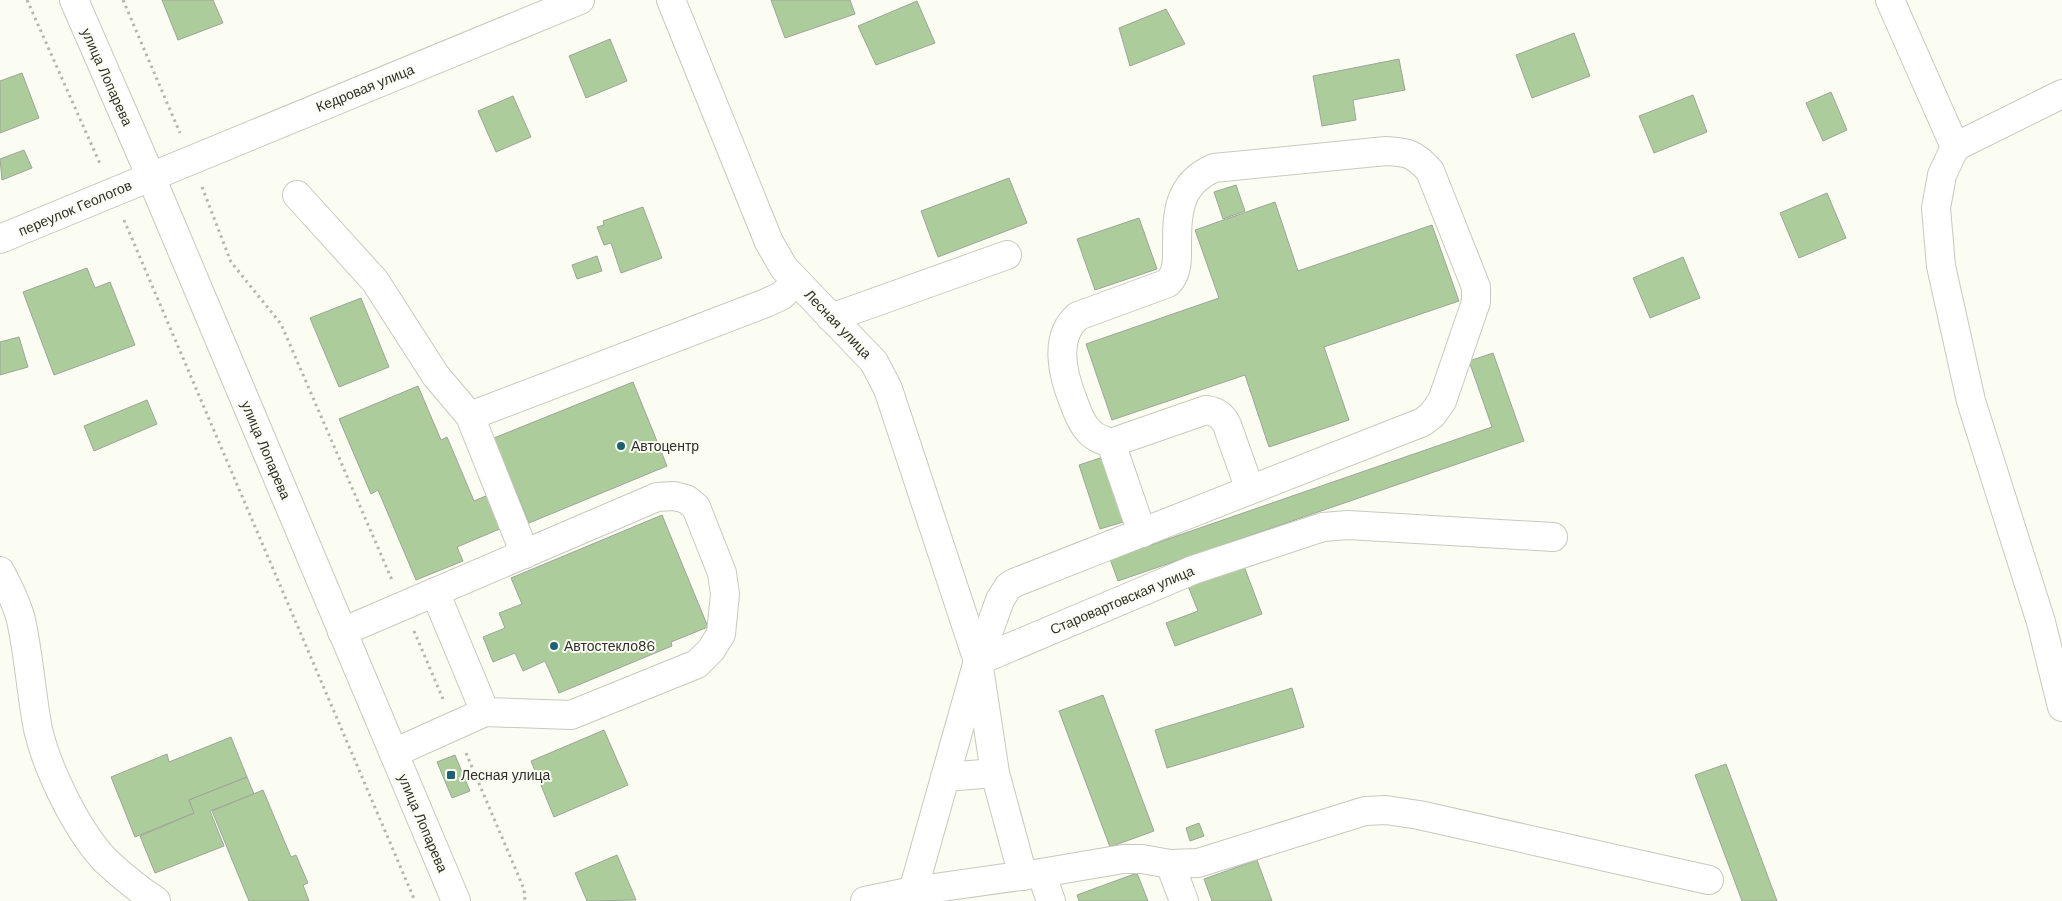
<svg xmlns="http://www.w3.org/2000/svg" width="2062" height="901" font-family="'DM Sans',sans-serif">
  <style>
    .building { fill: #accc9b; stroke: #9ea49b }
    .lines { fill: none; stroke-linecap: round; stroke-linejoin: round }
    .minor-casing { stroke: #c7c9be; stroke-width: 30 }
    .major-casing { stroke: #c7c9be; stroke-width: 30 }
    .path { stroke: #b5b6ad; stroke-width: 3; stroke-dasharray: 2.5 4; stroke-linecap: butt }
    .minor { stroke: #fff; stroke-width: 28 }
    .major { stroke: #fff; stroke-width: 28 }
    .poi-dot { fill: #1e6074; stroke: #fbfdf2; stroke-width: 2 }
    .labels { text-anchor: middle; dominant-baseline: central; stroke-width: 4; stroke-linejoin: round; paint-order: stroke }
    .street-label { font-size: 14px; fill: #2f2f2b; stroke: #fbfdf2 }
    .poi-label { font-size: 14px; fill: #2f2f2b; stroke: #fbfdf2; text-anchor: start }
  </style>
  <rect width="100%" height="100%" fill="#fbfdf2"/>
  <g class="building">
    <path d="M162,0H213L223,23L178,40Z"/>
    <path d="M771,0H850L855,14L785,38Z"/>
    <path d="M917,1L935,43L876,65L858,26Z"/>
    <path d="M1166,9L1185,44L1130,66L1119,28Z"/>
    <path d="M1574,33L1590,76L1532,98L1516,55Z"/>
    <path d="M610,39L627,81L586,98L569,56Z"/>
    <path d="M1399,59L1405,90L1353,100L1356,120L1322,126L1313,76Z"/>
    <path d="M22,73L39,118L0,133V81Z"/>
    <path d="M1831,92L1847,130L1823,141L1806,103Z"/>
    <path d="M1693,95L1707,132L1654,153L1639,116Z"/>
    <path d="M513,96L531,137L496,152L478,111Z"/>
    <path d="M24,150L32,168L2,180L0,159Z"/>
    <path d="M1009,178L1027,223L938,257L921,211Z"/>
    <path d="M1236,185L1245,211L1223,219L1214,192Z"/>
    <path d="M1827,193L1846,238L1799,258L1780,213Z"/>
    <path d="M1275,202L1298,271L1432,225L1459,301L1324,347L1349,420L1269,447L1245,375L1112,420L1086,344L1219,298L1195,230Z"/>
    <path d="M643,207L662,258L621,273L611,243L604,245L597,227L604,225L603,221Z"/>
    <path d="M1139,218L1157,269L1095,290L1077,239Z"/>
    <path d="M597,256L602,271L577,279L572,265Z"/>
    <path d="M1683,257L1700,298L1650,318L1633,278Z"/>
    <path d="M87,268L95,288L110,282L135,345L54,375L23,292Z"/>
    <path d="M361,298L389,367L339,387L310,318Z"/>
    <path d="M19,337L28,367L0,375V342Z"/>
    <path d="M1493,353L1524,441L1118,581L1110,559L1492,427L1469,361Z"/>
    <path d="M633,382L667,466L529,523L494,438Z"/>
    <path d="M418,386L441,440L447,437L474,501L488,495L502,528L457,547L463,561L416,580L378,490L371,494L339,419Z"/>
    <path d="M147,400L157,424L94,451L84,426Z"/>
    <path d="M1103,457L1123,522L1100,529L1079,465Z"/>
    <path d="M662,515L708,627L671,642L672,646L559,693L545,661L523,671L515,653L493,662L483,637L505,628L499,613L522,604L511,578Z"/>
    <path d="M1244,566L1262,614L1175,646L1166,623L1198,611L1188,586Z"/>
    <path d="M1292,688L1304,727L1167,768L1155,730Z"/>
    <path d="M1103,695L1154,831L1110,847L1059,711Z"/>
    <path d="M604,730L628,785L554,817L531,761Z"/>
    <path d="M231,737L247,777L189,800L194,813L135,837L111,777L167,754L169,762Z"/>
    <path d="M455,755L470,791L452,798L437,762Z"/>
    <path d="M1726,764L1777,901H1742L1695,775Z"/>
    <path d="M247,777L254,794L210,811L224,846L155,873L140,836L194,813L189,800Z"/>
    <path d="M263,790L291,857L296,855L308,883L303,885L309,901H249L212,811Z"/>
    <path d="M1199,823L1204,836L1190,841L1186,828Z"/>
    <path d="M617,855L636,900L587,901L575,873Z"/>
    <path d="M1257,860L1272,901H1212L1204,879Z"/>
    <path d="M1137,873L1148,901H1079L1077,895Z"/>
  </g>
  <g class="lines">
    <g class="minor-casing">
      <g id="minor">
        <path d="M671,0L769,242L784,268L874,362L888,389L978,661L995,773"/>
        <path d="M1890,0L1955,147L1942,175L1936,208L1941,266L1971,401L2041,622L2062,707"/>
        <path d="M1955,147L2062,94"/>
        <path d="M297,195L375,281L436,376L470,416L525,554"/>
        <path d="M0,239L580,0"/>
        <path d="M831,318L1007,255"/>
        <path d="M470,416L766,303L781,296L797,282"/>
        <path d="M1111,443L1142,533"/>
        <path d="M0,571C8,586 17,603 21,620C29,656 31,693 38,729C47,769 77,831 106,861C122,876 138,889 156,901"/>
        <path d="M435,592L485,712"/>
        <path d="M342,632L657,497L674,496L686,499L696,507L722,573L725,594L721,634L711,650L697,664L571,715L485,712L394,753"/>
        <path d="M978,661L1193,570L1323,527L1348,525L1553,537"/>
        <path d="M945,777L995,773L1023,876"/>
        <path d="M1170,864L1198,863L1365,811L1386,810L1419,815L1709,880"/>
        <path d="M1041,873L1051,901"/>
        <path d="M913,891L1041,873L1123,859H1142L1170,864L1184,901"/>
        <path d="M865,901L913,891L978,661L1000,600L1008,587L1014,583C1150,529 1286,476 1423,422L1432,415L1442,401L1476,302V287L1430,171C1415,154 1408,152 1386,151L1214,168C1177,184 1177,214 1177,250C1177,263 1177,273 1168,283L1078,316C1053,337 1063,376 1074,403C1077,411 1081,423 1088,430C1094,438 1103,440 1111,443L1206,410C1216,411 1223,416 1227,425L1250,490"/>
      </g>
    </g>
    <g class="major-casing">
      <path id="major" d="M74,0L151,177L456,901"/>
    </g>
    <g class="path">
      <path d="M27,0L101,166"/>
      <path d="M123,0L180,133"/>
      <path d="M202,187L231,262L281,324L392,580"/>
      <path d="M124,220L415,901"/>
      <path d="M414,631L443,699"/>
      <path d="M466,753L524,889L525,901"/>
    </g>
    <use href="#minor" class="minor"/>
    <use href="#major" class="major"/>
  </g>
  <g class="poi-dot">
    <circle cx="621" cy="446" r="5"/>
    <circle cx="554" cy="646" r="5"/>
    <rect x="446" y="770" width="10" height="10" rx="2.5"/>
  </g>
  <g class="labels">
    <g class="street-label">
      <text transform="translate(107 77) rotate(66)">улица Лопарева</text>
      <text transform="translate(365 88) rotate(-22)">Кедровая улица</text>
      <text transform="translate(75 208) rotate(-23)">переулок Геологов</text>
      <text transform="translate(838 324) rotate(46)">Лесная улица</text>
      <text transform="translate(266 450) rotate(67)">улица Лопарева</text>
      <text transform="translate(1122 600) rotate(-23)">Старовартовская улица</text>
      <text transform="translate(423 823) rotate(67)">улица Лопарева</text>
    </g>
    <g class="poi-label">
      <text x="631" y="446">Автоцентр</text>
      <text x="564" y="646">Автостекло86</text>
      <text x="461" y="775">Лесная улица</text>
    </g>
  </g>
</svg>
